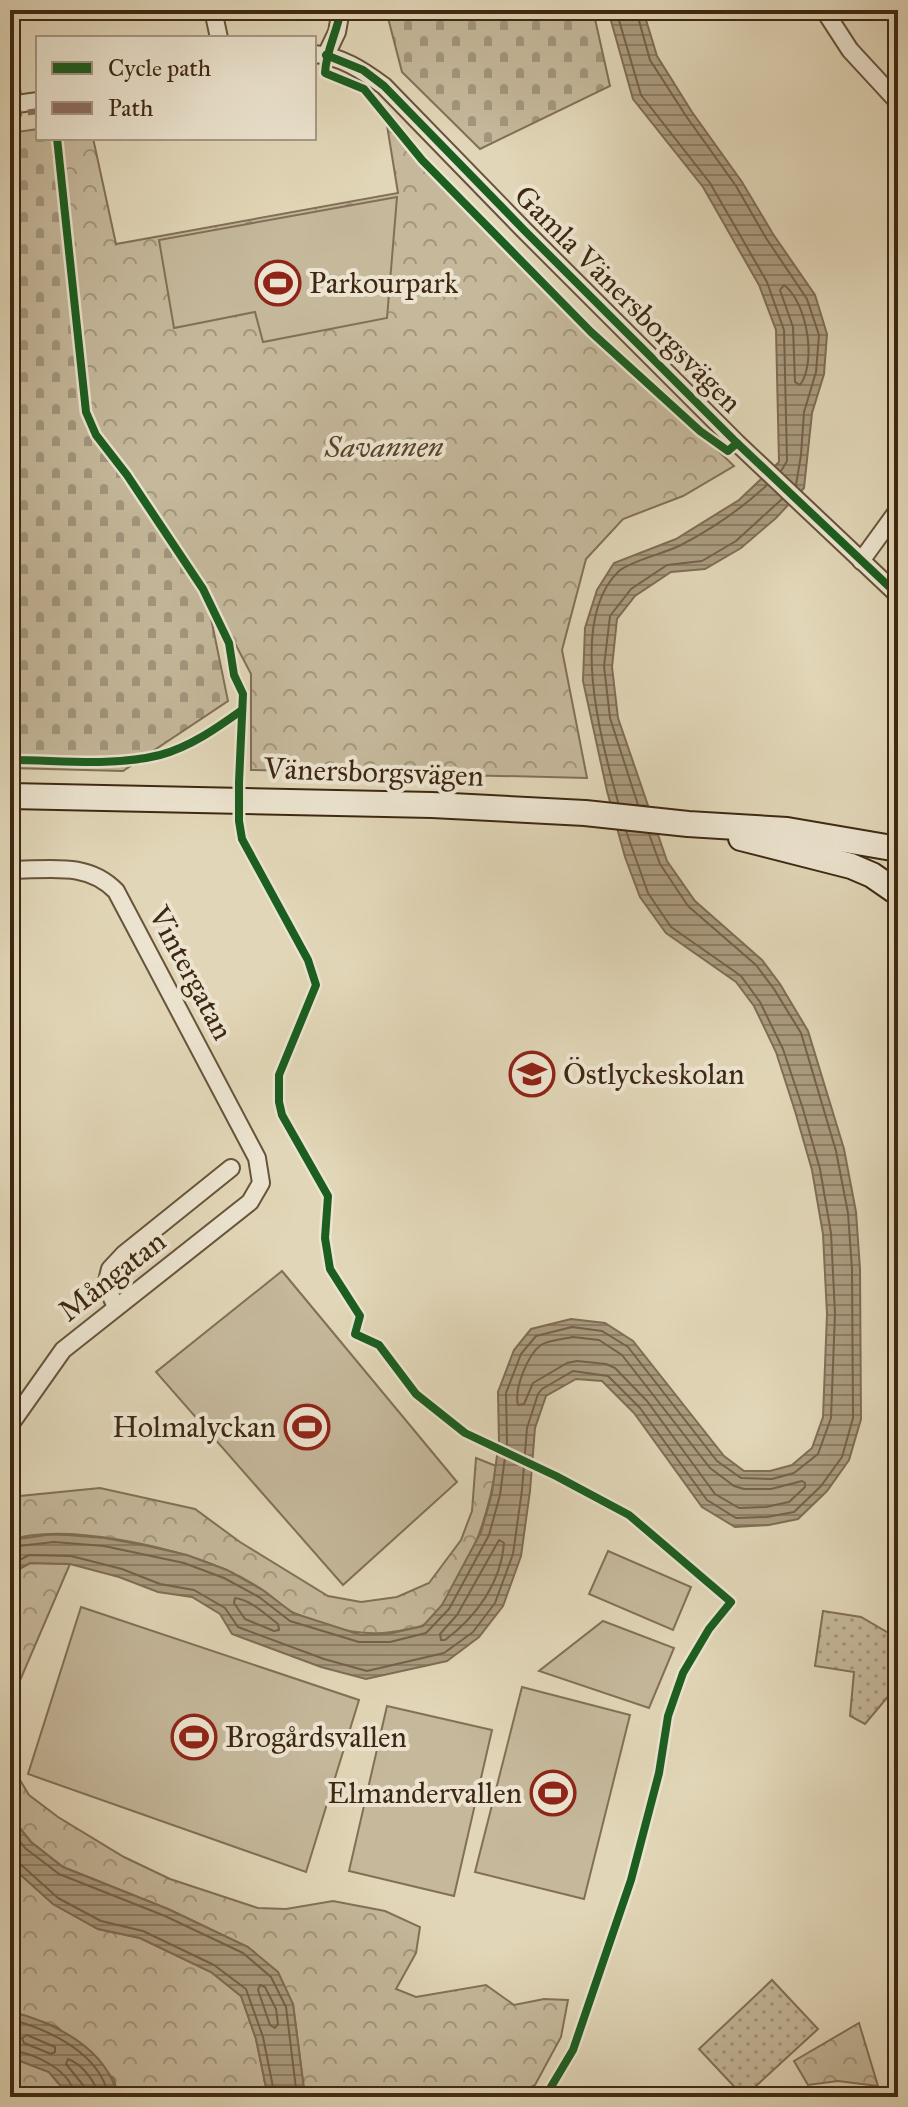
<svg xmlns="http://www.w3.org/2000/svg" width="908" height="2107" font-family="'IM FELL Great Primer',serif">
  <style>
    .grass { fill: url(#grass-dots); stroke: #827056; stroke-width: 2 }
    .forest { fill: url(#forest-crowns); stroke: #827056; stroke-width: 2 }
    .cemetery { fill: url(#cemetery-stones); stroke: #827056; stroke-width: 2 }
    .pitch { fill: #c5b89b; stroke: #827056; stroke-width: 2 }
    .water { fill: url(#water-rules); stroke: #7f6d53; stroke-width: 2 }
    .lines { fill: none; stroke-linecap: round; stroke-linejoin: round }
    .shore { stroke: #746248; stroke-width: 2 }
    .minor-casing { stroke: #67543a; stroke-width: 20 }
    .secondary-casing { stroke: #3e2811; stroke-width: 28 }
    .minor { stroke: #ece4d0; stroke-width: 16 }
    .secondary { stroke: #ece4d0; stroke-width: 24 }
    .quiet { stroke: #8d6e63; stroke-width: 6; stroke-dasharray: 12 6; stroke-linecap: butt }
    .cycleway-casing { stroke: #ece4d0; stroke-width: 13 }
    .cycleway { stroke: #1b5e20; stroke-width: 8 }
    .labels { text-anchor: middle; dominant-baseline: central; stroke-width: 8; stroke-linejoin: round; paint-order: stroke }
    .poi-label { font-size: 30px; fill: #3e2811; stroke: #ece4d0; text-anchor: start }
    .street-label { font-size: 30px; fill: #3e2811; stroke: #ece4d0 }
    .park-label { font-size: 30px; font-style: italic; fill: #59452d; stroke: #ece4d0 }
  </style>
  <defs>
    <pattern id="grass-dots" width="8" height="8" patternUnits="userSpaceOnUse" patternTransform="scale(2)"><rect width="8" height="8" fill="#c5b89b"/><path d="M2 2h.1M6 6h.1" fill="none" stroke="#a1967d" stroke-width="1.8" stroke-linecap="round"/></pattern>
    <pattern id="forest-crowns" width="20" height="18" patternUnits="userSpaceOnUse" patternTransform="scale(2)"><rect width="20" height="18" fill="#c5b89b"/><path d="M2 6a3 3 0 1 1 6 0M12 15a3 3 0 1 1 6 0" fill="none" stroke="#a1967d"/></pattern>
    <pattern id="cemetery-stones" width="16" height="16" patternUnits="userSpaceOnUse" patternTransform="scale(2)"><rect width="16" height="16" fill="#c5b89b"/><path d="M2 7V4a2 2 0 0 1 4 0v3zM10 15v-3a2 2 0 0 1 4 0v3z" fill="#a1967d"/></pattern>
    <pattern id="water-rules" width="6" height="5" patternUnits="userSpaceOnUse" patternTransform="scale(2)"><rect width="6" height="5" fill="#aa9b7f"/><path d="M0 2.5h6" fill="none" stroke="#8c7e67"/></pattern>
  </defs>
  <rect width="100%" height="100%" fill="#e1d6b7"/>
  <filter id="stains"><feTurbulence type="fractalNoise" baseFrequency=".0025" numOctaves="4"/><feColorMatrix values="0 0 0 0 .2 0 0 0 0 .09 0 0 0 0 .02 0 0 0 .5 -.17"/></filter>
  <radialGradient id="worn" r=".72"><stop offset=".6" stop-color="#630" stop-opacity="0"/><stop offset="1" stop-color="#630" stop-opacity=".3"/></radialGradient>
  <g class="grass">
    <path d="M823,1611L861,1617L897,1638L891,1693L865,1724L850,1716L854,1672L815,1666Z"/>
    <path d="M772,1980L818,2029L744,2097L699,2049Z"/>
  </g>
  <g class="forest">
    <path d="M386,119L534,275L734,466L683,496L623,519L586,559L562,650L587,778L251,770V674L204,584L87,428L53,138H93L116,244L398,193Z"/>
    <path d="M476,1458L496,1466C490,1512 463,1594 425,1624C420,1627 414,1628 408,1629C369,1639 332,1630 296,1614C285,1610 276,1600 267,1593C254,1584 238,1575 224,1569C172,1547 65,1522 10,1540V1497L100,1488L195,1509L240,1542L328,1596L361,1602L397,1597L429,1583L461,1540L472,1511Z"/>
    <path d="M30,1563L70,1564L12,1699L10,1724V1574Z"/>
    <path d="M10,1747L14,1770L29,1795L58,1817L124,1857L170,1879L258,1908L286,1909L333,1901L385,1911L420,1927L416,1953L396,1989L416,1997L486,1985L514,2005L544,1999L568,2000L561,2037L535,2085L512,2097H305L293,2004L248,1947L168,1909L63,1867L31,1842L10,1816Z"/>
    <path d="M10,1865L53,1904L98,1929L140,1938L211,1972L241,1996L256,2039L268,2097H118L114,2079L57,2027L10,2011Z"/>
    <path d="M859,2023L878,2086L838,2081L808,2085L794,2061Z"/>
    <path d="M10,2057L49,2072L70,2097H10Z"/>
  </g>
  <g class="cemetery">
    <path d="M386,10H593L610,86L480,149L402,72Z"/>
    <path d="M38,129V138H53L87,428L204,584L228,701L123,771L10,768V133Z"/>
  </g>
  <g class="pitch">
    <path d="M397,197L387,318L263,342L255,312L174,328L159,240Z"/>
    <path d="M282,1271L457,1482L343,1585L156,1372Z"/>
    <path d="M608,1551L691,1587L673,1630L589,1594Z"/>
    <path d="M81,1607L359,1700L306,1872L28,1774Z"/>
    <path d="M603,1621L674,1648L649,1708L539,1671Z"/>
    <path d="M522,1687L630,1715L584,1899L475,1872Z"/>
    <path d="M387,1706L492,1730L454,1896L349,1871Z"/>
  </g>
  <g class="water">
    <path d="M608,10H643L657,56L692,112L742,182L773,234L815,295L827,334L824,374L812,413L804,488L776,518L741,548L705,569L671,572L635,596L617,619L612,667L618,718L667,861L695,901L762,960L780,984L808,1031L844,1149L856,1212L860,1269L861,1419L849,1460L827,1491L798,1519L769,1525L735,1527L702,1507L634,1413L602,1381L576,1379L546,1396L535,1428L530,1491L521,1556L503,1606L479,1637L447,1661L366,1679L321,1667L232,1634L220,1614L192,1597L158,1592L119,1577L70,1564L30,1563L10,1574V1540L54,1534L105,1538L148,1546L187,1555L227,1570L264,1591L293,1613L361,1635L388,1634L423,1626L442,1605L481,1532L492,1493L499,1441L498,1392L514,1350L531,1329L571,1319L605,1323L633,1341L724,1456L744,1471H770L792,1465L812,1448L823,1417L827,1314L823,1234L812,1170L795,1111L776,1052L754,1006L736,982L666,933L640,897L625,857L607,791L583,681L585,628L597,590L614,563L676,539L739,500L779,462L776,330L759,285L703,187L633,99Z"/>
    <path d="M10,1816L31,1842L63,1867L168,1909L248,1947L278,1972L293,2004L305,2097H268L256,2039L241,1996L211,1972L140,1938L98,1929L53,1904L13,1868L10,1865Z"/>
    <path d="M10,2011C55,2023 107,2048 118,2097H70L49,2072L10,2057Z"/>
  </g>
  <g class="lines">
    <g class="shore">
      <path d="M616,10L641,95L710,183L767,282L784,330L787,461L781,471"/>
      <path d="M636,10L650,60L686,116L736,186L766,238L807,299L819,335L816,372L804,412L801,455L796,485"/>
      <path d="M784,285C807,302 817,362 800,385L795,382L793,327L780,290Z"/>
      <path d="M618,802C602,743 567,620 619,571C630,561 666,553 681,545C712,529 741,509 767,485"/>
      <path d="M638,805L610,718L604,666L610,616L631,589L667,565L702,561L736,541L782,499"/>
      <path d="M573,1337L599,1340L622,1355L710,1468L734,1486L744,1489H771L802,1481L805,1483V1487L789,1502L766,1507L739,1508L715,1494L647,1401L615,1368L606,1364L577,1361L567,1363L533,1383L524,1404L518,1405C514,1390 527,1355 541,1345C549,1340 564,1339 573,1337Z"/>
      <path d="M499,1540L504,1543C501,1583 476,1617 445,1640H441L440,1634L457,1615Z"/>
      <path d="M10,1547L54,1542L104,1546L184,1563L224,1578L259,1597L290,1621L359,1642H390L426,1633L449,1609L489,1535L500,1495L507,1442L506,1393L521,1354L536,1336L572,1327L602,1331L628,1347L717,1461L741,1478L772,1479L794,1473L818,1454L831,1418L835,1313L831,1233L820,1169L803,1109L783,1049L760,1002L741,976L671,927L648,893L626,831"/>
      <path d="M10,1565L29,1555L71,1556L122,1569L160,1584L194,1590L225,1608L238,1627L324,1659L367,1671L444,1653L473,1632L495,1603L513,1554L522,1490L527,1428L538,1394L542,1389L573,1371L608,1376L640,1408L707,1500L736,1518L767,1517L794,1512L821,1486L842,1457L853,1418L852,1269L848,1213L836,1151L801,1033L774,989L756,965L688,906L660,864L649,834"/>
      <path d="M235,1598C251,1600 265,1614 278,1624L279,1630L274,1631L245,1619L234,1603Z"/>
      <path d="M10,1829L25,1848L59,1874L165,1916L243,1953L271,1977L286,2007L297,2097"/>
      <path d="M10,1860L18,1862L58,1898L101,1921L143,1931L214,1965L246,1989L263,2037L275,2097"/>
      <path d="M260,1985L265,1987L276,2009L278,2024L275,2028L270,2025L258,1990Z"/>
      <path d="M10,2019C50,2030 100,2053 109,2097"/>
      <path d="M27,2035L55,2047V2052L51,2054L24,2043L22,2038Z"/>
      <path d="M10,2050C34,2053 72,2070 75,2097"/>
      <path d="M85,2097L83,2085L66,2064L68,2059C82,2064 96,2082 99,2097"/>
    </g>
    <g class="minor-casing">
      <g id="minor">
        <path d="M213,10L219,38"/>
        <path d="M824,10L850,50L898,102"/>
        <path d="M314,54C341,56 362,70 384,86L524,230L737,443L898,595"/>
        <path d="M326,55L337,32L341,10"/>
        <path d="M10,81L13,105"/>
        <path d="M10,105L38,101"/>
        <path d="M861,561L898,510"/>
        <path d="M10,870C49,870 87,861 116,891L257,1158L261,1183L250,1202L63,1350L10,1425"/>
        <path d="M116,1307L106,1285L110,1269L124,1254L231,1168"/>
      </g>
    </g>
    <g class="secondary-casing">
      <g id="secondary">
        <path d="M10,796L432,805L585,813L688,824L787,830L898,849"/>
        <path d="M741,838L851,866L872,875L898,893"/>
      </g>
    </g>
    <use href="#minor" class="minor"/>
    <use href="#secondary" class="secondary"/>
    <path class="quiet" d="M10,115L38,111"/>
    <g class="cycleway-casing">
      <g id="cycleway">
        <path d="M341,10C337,32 326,51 325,73L364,89L422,160L591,332L700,431L728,451L737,443"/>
        <path d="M326,55L363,70L384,86L524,230L737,443L898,595"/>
        <path d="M57,138L86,412L96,435L127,475L203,589L229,643L234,675L243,694L239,782V821L242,839L308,960L316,985L279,1075V1102L282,1115L328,1196L325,1238L330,1269L360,1316L355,1334L379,1345L416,1394L465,1433L556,1476L629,1515L731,1602L709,1629L683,1673L668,1716L659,1773L631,1880L573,2050L545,2097"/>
        <path d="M10,760C59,760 112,767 160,755C190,747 217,728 242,710"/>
      </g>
    </g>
    <use href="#cycleway" class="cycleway"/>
  </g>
  <defs>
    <g id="stadium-ring" transform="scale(2.3)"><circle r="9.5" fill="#ece4d0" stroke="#8f2418" stroke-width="1.5"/><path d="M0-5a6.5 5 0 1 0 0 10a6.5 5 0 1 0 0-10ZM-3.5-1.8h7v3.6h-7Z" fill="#8f2418"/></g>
    <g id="school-ring" transform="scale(2.3)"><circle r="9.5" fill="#ece4d0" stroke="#8f2418" stroke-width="1.5"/><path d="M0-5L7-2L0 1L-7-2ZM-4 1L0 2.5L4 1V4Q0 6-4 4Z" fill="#8f2418"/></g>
  </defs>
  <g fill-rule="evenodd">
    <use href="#stadium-ring" x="278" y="283"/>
    <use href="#school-ring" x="532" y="1074"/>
    <use href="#stadium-ring" x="307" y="1427"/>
    <use href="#stadium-ring" x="194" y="1737"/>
    <use href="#stadium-ring" x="553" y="1793"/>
  </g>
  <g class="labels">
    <g class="poi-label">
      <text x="309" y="283">Parkourpark</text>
      <text x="563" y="1074">Östlyckeskolan</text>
      <text x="276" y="1427" text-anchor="end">Holmalyckan</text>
      <text x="225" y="1737">Brogårdsvallen</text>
      <text x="522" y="1793" text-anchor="end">Elmandervallen</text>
    </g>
    <g class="street-label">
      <text transform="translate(628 299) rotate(45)">Gamla Vänersborgsvägen</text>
      <text transform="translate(374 772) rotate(2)">Vänersborgsvägen</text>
      <text transform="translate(191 973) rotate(62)">Vintergatan</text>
      <text transform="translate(112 1276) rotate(-38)">Mångatan</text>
    </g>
    <g class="park-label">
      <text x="384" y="447">Savannen</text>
    </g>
  </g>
  <rect width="908" height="2107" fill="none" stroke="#e1d6b7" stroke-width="40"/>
  <rect x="12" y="12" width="884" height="2083" fill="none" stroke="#3e2811" stroke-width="4"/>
  <rect x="20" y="20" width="868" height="2067" fill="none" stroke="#3e2811" stroke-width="2"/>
  <rect x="36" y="36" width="280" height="104" fill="#ece4d0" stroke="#a69984" stroke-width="2"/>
  <rect x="52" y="62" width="40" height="12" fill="#1b5e20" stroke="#a69984" stroke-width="2"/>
  <text x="108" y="76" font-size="24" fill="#3e2811">Cycle path</text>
  <rect x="52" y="102" width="40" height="12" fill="#8d6e63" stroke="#a69984" stroke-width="2"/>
  <text x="108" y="116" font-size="24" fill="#3e2811">Path</text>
  <rect width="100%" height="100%" filter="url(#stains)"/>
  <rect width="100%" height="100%" fill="url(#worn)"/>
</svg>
